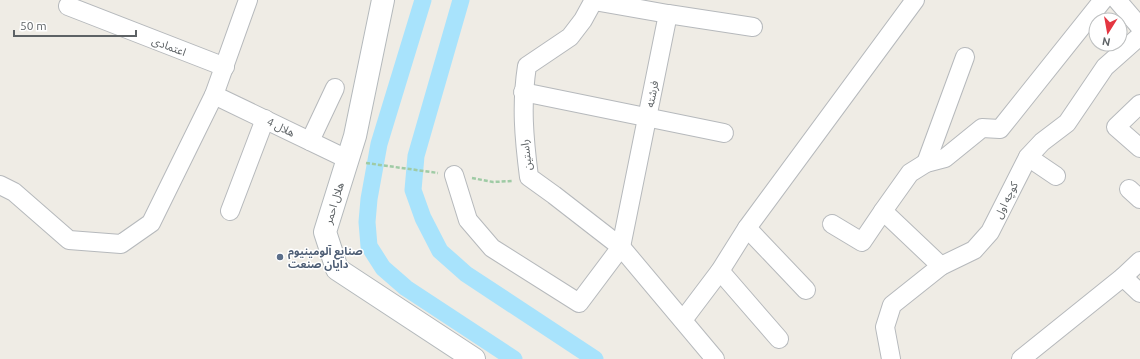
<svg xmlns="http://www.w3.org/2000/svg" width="1140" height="359" font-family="Ubuntu,'Noto Sans Arabic',sans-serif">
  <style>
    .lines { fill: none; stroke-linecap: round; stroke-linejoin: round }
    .canal { stroke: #a8e3fc; stroke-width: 17 }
    .minor-casing { stroke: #b6b9bc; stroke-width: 20 }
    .secondary-casing { stroke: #b4b9bc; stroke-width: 24 }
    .path { stroke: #9fcba5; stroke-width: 2.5; stroke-dasharray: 4 2; stroke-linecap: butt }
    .minor { stroke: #fff; stroke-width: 18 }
    .secondary { stroke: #fff; stroke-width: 22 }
    .service-dot { fill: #5c6f8a; stroke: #fff; stroke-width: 1.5 }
    .labels { text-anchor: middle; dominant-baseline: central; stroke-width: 3; stroke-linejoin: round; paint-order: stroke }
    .street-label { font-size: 11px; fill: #5d6265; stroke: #fff }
    .service-label { font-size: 11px; font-weight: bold; fill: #4e5e75; stroke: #fff; text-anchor: start }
  </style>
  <rect width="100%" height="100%" fill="#efece5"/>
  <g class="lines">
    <g class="canal">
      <path d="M423,0L379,144L369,199L367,222L369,246L383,268L406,288L514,359"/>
      <path d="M461,0L416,156L413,190L423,218L440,251L466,274L595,359"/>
    </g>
    <g class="minor-casing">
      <g id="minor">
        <path d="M594,0L583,20L570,37L527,66C521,105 524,138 529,177L554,195L621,247L715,359"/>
        <path d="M1117,0L1140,27"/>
        <path d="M68,6L225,67"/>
        <path d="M668,14L753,27"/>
        <path d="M523,92L724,133"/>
        <path d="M214,95L347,159"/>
        <path d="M1140,104L1116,127L1140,148"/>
        <path d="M310,141L335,88"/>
        <path d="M1028,157L1056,176"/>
        <path d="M926,163L965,57"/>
        <path d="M454,175L468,220L492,248L579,303L621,247L668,14L594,1"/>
        <path d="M0,185L14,192L69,240L121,244L151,223L214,95L248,0"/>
        <path d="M1129,189L1140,199"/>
        <path d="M230,211L265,119"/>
        <path d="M832,224L862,242L883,211"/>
        <path d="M747,228L806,290"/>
        <path d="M941,266L883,211L910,173L926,163L945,158L982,128L1000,129L1103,0"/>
        <path d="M720,271L779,339"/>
        <path d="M1123,277L1140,261"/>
        <path d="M683,320L720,271L747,228L915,0"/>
        <path d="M891,359L885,327L892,305L941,266L974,250L990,232L1028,157L1042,142L1067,123L1105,67L1140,36"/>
        <path d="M1021,359L1123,277L1140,293"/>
      </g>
    </g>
    <g class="secondary-casing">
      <path id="secondary" d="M383,0L355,136L325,232L337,269L474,359"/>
    </g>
    <g class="path">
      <path d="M366,163L438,173"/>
      <path d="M472,178L493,182L513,181"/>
    </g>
    <use href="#minor" class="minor"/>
    <use href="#secondary" class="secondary"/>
  </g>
  <circle class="service-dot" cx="280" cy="257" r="4"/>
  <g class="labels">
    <g class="street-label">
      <text transform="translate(169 46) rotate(21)">اعتمادی</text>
      <text transform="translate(652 94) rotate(-79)">فرشته</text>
      <text transform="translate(281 127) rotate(26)">هلال 4</text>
      <text transform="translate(526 155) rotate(-97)">راستین</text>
      <text transform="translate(1006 200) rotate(-64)">کوچه اول</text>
      <text transform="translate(334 203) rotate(-73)">هلال احمر</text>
    </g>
    <g class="service-label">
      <text x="288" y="251">صنايع آلومینیوم<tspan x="288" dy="13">دایان صنعت</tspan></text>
    </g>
  </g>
  <g transform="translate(1108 32) rotate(191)"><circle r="19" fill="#ffffff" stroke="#bec0c1"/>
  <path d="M0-3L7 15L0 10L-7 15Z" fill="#e43641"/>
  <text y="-6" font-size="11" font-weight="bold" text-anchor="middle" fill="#5d6265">N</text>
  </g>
  <path d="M14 30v6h122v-6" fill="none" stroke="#5d6265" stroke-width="2"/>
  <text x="20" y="30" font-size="12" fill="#5d6265" stroke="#ffffff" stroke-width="3" paint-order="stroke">50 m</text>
</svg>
